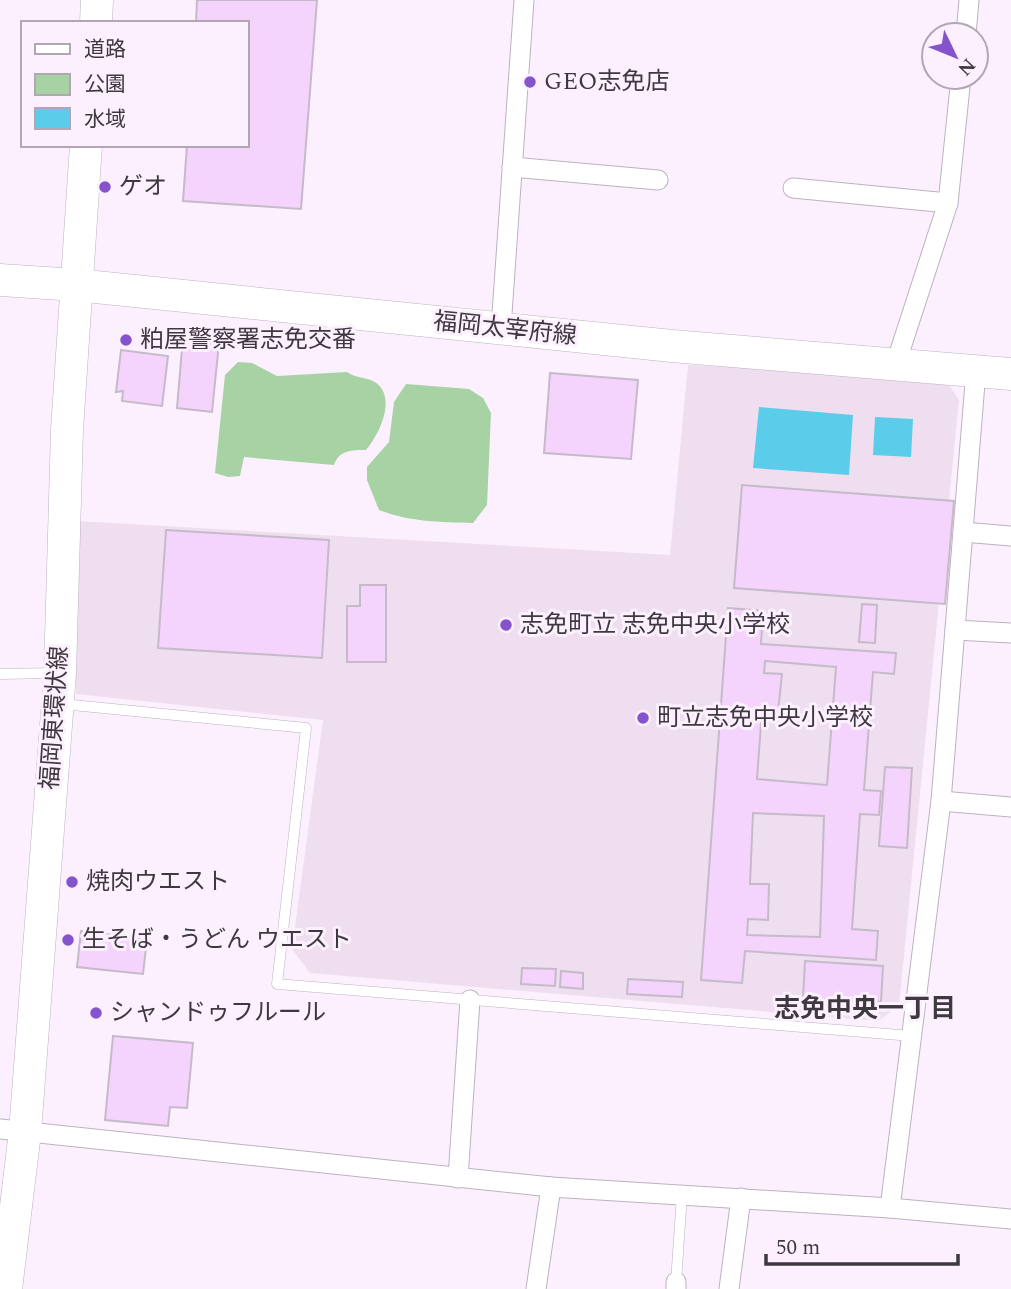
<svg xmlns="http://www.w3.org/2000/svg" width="1011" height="1289" font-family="Spectral,'Noto Sans JP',serif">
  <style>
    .education { fill: #efdeef }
    .green { fill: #a7d2a3 }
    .water { fill: #5bcdea }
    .building { fill: #f4d3fd; stroke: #c5bbc8; stroke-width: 2; fill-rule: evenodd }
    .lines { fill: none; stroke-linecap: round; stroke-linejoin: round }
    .service-casing { stroke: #bcb2bf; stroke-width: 11 }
    .minor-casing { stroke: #bcb2bf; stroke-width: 21 }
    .primary-casing { stroke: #bcb2bf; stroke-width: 33 }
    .service { stroke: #fff; stroke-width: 10 }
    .minor { stroke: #fff; stroke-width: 19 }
    .primary { stroke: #fff; stroke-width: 32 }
    .poi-dot { fill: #8554cd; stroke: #fcf0ff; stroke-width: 2.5 }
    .labels { text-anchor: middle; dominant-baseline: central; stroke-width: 6; stroke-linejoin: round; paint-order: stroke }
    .poi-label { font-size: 24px; fill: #3e393f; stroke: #fcf0ff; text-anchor: start }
    .street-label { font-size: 24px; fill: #3e393f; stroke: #fcf0ff }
    .neighbourhood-label { font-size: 26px; font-weight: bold; fill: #3e393f; stroke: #fcf0ff }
  </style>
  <rect width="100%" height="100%" fill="#fcf0ff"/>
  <path class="education" d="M688,365L943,376L959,400L899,1006L878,1021L310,973L292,949L323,720L76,694L77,521L670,555Z"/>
  <g class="green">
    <path d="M238,362L252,363L277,376L347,372C356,378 364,377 373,381C399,395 379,435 366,450C352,450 339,450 334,465L244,457L240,476L228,477L215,473L225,375Z"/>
    <path d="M406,384L469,389L483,398L491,413L487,505L473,523C440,522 410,522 379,510L367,480V467L389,442L394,402Z"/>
  </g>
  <g class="water">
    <path d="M759,407L853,415L849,475L753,468Z"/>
    <path d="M875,417L913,419L911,457L873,455Z"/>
  </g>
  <g class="building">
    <path d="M197,0H317L301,209L183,201L187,145H247V23H196Z"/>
    <path d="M204,342L219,343L212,412L177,408L182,349L203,351Z"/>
    <path d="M121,350L168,356L162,406L122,401L123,391L116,392Z"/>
    <path d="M550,373L638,380L631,459L544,453Z"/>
    <path d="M742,485L954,501L945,604L734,588Z"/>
    <path d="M166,530L329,540L322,658L158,648Z"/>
    <path d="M360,585H386V662H347V606H360Z"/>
    <path d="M862,604L877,605L875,643L859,642Z"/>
    <path d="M728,608L763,611L761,644L896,653L894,674L873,672L864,790L881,791L879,815L860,814L852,929L878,931L876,960L745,951L742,983L701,980ZM765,661L836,667L827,785L757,779L762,710L778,712L782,674L764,673ZM753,813L824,816L820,937L747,935L748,919L768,920L769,884H750Z"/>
    <path d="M885,767L912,768L907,848L879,846Z"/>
    <path d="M81,931L147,939L143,974L77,967Z"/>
    <path d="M805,961L883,966L881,1002L803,998Z"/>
    <path d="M522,968L556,969L555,986L521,984Z"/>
    <path d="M561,971L583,973V989L560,987Z"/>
    <path d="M628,979L683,982L682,997L627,994Z"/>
    <path d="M113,1036L193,1043L187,1108L170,1107L168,1126L105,1120Z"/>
  </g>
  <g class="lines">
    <g class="service-casing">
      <g id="service">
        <path d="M0,674L55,673"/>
        <path d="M62,704L306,728L277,984L912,1036"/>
        <path d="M676,1282L682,1195"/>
      </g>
    </g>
    <g class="minor-casing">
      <g id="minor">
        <path d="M966,35L969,0"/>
        <path d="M512,167L658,180"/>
        <path d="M793,188L948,203"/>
        <path d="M501,328L524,0"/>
        <path d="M896,363L948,203L961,77"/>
        <path d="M963,532L1011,536"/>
        <path d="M955,630L1011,633"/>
        <path d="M941,801L1011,807"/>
        <path d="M0,1129L551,1187L890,1208L1011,1219"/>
        <path d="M458,1178L470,1000"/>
        <path d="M890,1208L941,801L976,371"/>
        <path d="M536,1289L551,1187"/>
        <path d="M676,1289V1282"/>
        <path d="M729,1289L741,1198"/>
      </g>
    </g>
    <g class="primary-casing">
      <g id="primary">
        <path d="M96,23L97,0"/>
        <path d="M0,280L76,285L672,346L1011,374"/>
        <path d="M6,1289L25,1132L60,673L67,430L86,145"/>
      </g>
    </g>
    <use href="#service" class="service"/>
    <use href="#minor" class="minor"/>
    <use href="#primary" class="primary"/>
  </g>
  <g class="poi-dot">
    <circle cx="530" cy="82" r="7"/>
    <circle cx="105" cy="187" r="7"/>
    <circle cx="126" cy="340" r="7"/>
    <circle cx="506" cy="625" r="7"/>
    <circle cx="643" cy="718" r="7"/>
    <circle cx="72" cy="882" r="7"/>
    <circle cx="68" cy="940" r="7"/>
    <circle cx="96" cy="1013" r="7"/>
  </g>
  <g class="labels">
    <g class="poi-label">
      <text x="544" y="82">GEO志免店</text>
      <text x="119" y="187">ゲオ</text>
      <text x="140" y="340">粕屋警察署志免交番</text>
      <text x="520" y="625">志免町立 志免中央小学校</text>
      <text x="657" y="718">町立志免中央小学校</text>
      <text x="86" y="882">焼肉ウエスト</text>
      <text x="82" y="940">生そば・うどん ウエスト</text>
      <text x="110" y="1013">シャンドゥフルール</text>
    </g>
    <g class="street-label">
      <text transform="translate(505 329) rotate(6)">福岡太宰府線</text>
      <text transform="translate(55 718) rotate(-86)">福岡東環状線</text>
    </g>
    <g class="neighbourhood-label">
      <text x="865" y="1009">志免中央一丁目</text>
    </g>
  </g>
  <rect x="21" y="21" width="228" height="126" fill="#fcf0ff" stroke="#b0a7b2" stroke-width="2"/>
  <rect x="35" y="44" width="35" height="10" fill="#ffffff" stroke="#b0a7b2" stroke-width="2"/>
  <text x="84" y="56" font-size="21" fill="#3e393f">道路</text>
  <rect x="35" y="74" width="35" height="21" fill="#a7d2a3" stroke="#b0a7b2" stroke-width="2"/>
  <text x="84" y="91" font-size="21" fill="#3e393f">公園</text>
  <rect x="35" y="108" width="35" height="21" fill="#5bcdea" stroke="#b0a7b2" stroke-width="2"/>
  <text x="84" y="126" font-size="21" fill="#3e393f">水域</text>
  <g transform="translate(955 56) rotate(133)"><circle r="33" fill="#fcf0ff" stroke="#b0a7b2" stroke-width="2"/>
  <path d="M0-5L12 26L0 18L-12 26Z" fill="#8554cd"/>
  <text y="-10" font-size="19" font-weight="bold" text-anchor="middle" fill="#3e393f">N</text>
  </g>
  <path d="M766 1254v10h192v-10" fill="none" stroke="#3e393f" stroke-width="3.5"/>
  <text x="776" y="1254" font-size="21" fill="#3e393f" stroke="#fcf0ff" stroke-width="5" paint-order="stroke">50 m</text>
</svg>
